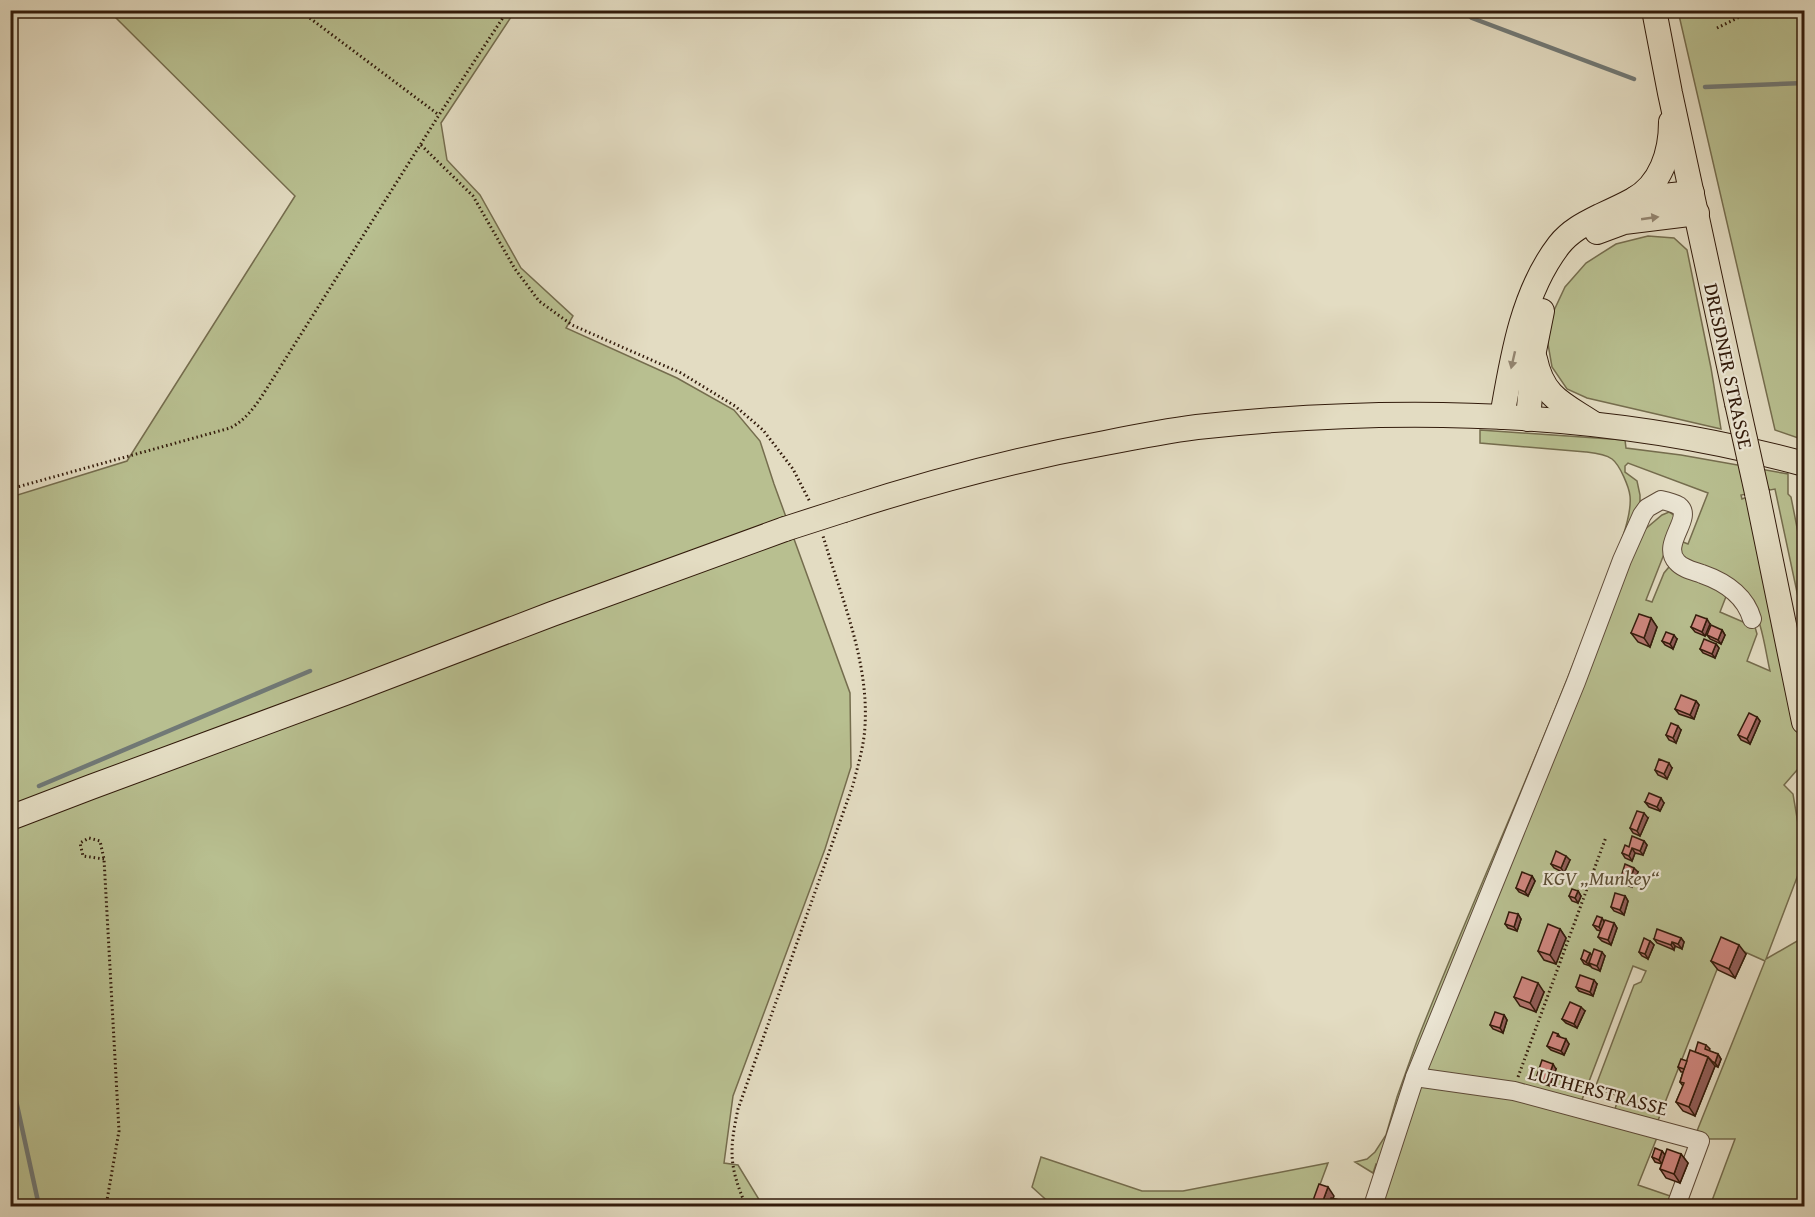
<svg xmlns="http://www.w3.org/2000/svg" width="1815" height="1217" font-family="'Gentium Book Plus',serif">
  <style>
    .green { fill: #b8bf90; stroke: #756d4e; stroke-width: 1.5 }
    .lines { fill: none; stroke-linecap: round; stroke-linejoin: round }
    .stream { stroke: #717976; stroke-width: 4.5 }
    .minor-casing { stroke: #5e4b39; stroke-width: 20 }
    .major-casing { stroke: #321b0b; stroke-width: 26 }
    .path { stroke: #321b0b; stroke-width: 3; stroke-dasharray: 1.5 3; stroke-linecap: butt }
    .minor { stroke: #ede8d7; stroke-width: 18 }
    .major { stroke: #e3dcc2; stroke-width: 24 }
    .major-bridge-casing { stroke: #321b0b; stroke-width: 26; stroke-linecap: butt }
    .major-bridge { stroke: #e3dcc2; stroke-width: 24 }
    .wall { fill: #b3746e; stroke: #321b0b; stroke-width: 1.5 }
    .shaded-wall { fill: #925e5a; stroke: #321b0b; stroke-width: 1.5 }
    .building { fill: #d08780; stroke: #321b0b; stroke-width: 1.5 }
    .oneway { fill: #938570 }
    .labels { text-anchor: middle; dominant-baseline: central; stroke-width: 4.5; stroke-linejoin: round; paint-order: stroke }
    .street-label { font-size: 20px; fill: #321b0b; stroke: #ede8d7 }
    .park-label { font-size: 20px; font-style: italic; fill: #5a4c33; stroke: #ede8d7 }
  </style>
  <rect width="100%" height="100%" fill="#e3dcc2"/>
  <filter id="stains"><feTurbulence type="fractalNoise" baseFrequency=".00333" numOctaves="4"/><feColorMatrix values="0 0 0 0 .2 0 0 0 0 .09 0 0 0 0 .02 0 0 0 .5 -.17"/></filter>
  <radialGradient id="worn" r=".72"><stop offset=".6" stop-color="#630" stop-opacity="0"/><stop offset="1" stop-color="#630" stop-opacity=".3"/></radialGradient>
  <g class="green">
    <path d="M109,11H515L441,123L447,160L480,195L521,268L573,316L566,328L677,378L734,410L760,441L774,484L850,693L851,767L825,849L733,1096L724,1163L738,1165L763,1206H11V497L127,461L295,196Z"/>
    <path d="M1678,11H1804V440L1775,430Z"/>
    <path d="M1648,236L1674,238L1687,250L1711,368L1721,429L1587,398L1567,389L1552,367L1548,344L1550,319L1565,287L1586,263L1616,244Z"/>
    <path d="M1480,430L1625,440L1626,448L1681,455L1788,474V494L1791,497L1804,563V625L1775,489L1741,495L1742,499L1747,497L1804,762L1784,785L1793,794L1804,859L1766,959L1804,937V1206H1710L1735,1139H1704L1695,1136L1765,961L1727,944L1657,1123L1614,1112L1619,1096L1595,1088L1634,985L1641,982L1646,971L1633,966L1580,1105L1524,1089L1429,1074L1423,1071L1580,682L1626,561L1643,531L1662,515L1669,512C1673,514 1676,516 1677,521L1646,600L1652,602L1664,573L1669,567L1722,586L1727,594L1720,612L1755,627L1757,634L1747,661L1770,671C1765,650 1762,617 1748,601C1742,594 1735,587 1727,583C1709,574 1669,568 1678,540L1688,544L1708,493L1628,463L1625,466V472L1637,481L1640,495V504L1631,531L1572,682L1411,1077L1383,1168L1376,1164L1373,1173L1355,1162L1367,1159L1375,1152L1386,1135L1397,1097L1417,1041C1475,893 1543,748 1598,600C1608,574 1633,522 1630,496C1629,487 1620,465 1612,459C1605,454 1595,453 1586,452L1480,443Z"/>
    <path d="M1425,1084L1512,1096L1658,1135L1638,1185L1676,1198L1673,1206H1377L1413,1091Z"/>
    <path d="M1041,1157L1142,1191H1183L1328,1163L1312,1206H1053L1032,1187Z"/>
  </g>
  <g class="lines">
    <g class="stream">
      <path d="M1463,10L1472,18L1634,79"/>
      <path d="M1705,87L1804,83"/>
      <path d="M39,786L310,671"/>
      <path d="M10,1073L39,1206"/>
    </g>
    <g class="minor-casing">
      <g id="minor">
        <path d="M1415,1077L1514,1091L1700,1141L1676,1206"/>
        <path d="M1373,1206L1415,1077L1576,682L1622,560L1642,515L1647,508L1661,500C1666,501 1674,503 1679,506C1694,518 1660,544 1677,562C1683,569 1694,571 1702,574C1725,582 1745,595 1752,619"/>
      </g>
    </g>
    <g class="major-casing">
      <g id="major">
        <path d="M1654,10L1670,93L1737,403"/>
        <path d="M1635,199L1692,193"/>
        <path d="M1597,232L1624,222L1697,213"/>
        <path d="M1535,359C1543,398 1564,404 1594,424"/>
        <path d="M1502,417C1512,359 1522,293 1559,245C1570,231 1584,224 1600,216C1611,211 1622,206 1633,200C1661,185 1671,152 1671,122"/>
        <path d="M1528,419L1534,351L1542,311"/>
        <path d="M1757,493L1804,722"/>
        <path d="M844,510C930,482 1017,459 1105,443C1135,437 1166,431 1197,427C1399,405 1608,410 1804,464"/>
        <path d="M10,818L91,787L345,693L552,614L785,529"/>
      </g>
    </g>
    <g class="path">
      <path d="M299,10L439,115"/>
      <path d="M1717,28L1754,10"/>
      <path d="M421,145L473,196L515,269L539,301L572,325L681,373L735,406L763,430L793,469L810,502"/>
      <path d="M10,489L230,428C248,419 258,402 269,385L439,115L508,10"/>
      <path d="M104,859L83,856L80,843L89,838L100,841L104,859L119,1131L106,1206"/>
      <path d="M1518,1077L1606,837"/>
      <path d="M746,1206C729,1166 729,1151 738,1109L853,785C858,765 864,746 865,726C869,661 841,597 823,536"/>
    </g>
    <use href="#minor" class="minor"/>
    <use href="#major" class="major"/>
    <g class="major-bridge-casing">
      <g id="major-bridge">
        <path d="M1737,403L1757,493"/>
        <path d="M785,529L844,510"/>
      </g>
    </g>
    <use href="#major-bridge" class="major-bridge"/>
  </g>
  <g class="wall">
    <path d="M1651,618L1657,627L1650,647L1638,642L1631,633Z"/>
    <path d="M1710,624L1705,636L1695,632L1691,627Z"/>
    <path d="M1722,630L1725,635L1721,644L1710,639L1707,635Z"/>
    <path d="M1677,639L1673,649L1665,645L1662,641Z"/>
    <path d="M1716,644L1719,648L1715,658L1703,653L1700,649Z"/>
    <path d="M1696,701L1699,705L1694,719L1679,714L1675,709Z"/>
    <path d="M1757,717L1760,721L1750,744L1741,740L1738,735Z"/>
    <path d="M1681,730L1676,743L1669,740L1666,735Z"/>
    <path d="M1672,768L1667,779L1658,775L1655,770Z"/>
    <path d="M1645,802L1664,803L1660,811L1649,807Z"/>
    <path d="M1648,818L1640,836L1633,833L1630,828Z"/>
    <path d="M1644,841L1647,845L1643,855L1635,853L1632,861L1625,858L1622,853L1629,847Z"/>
    <path d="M1570,860L1564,873L1554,868L1551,864Z"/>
    <path d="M1638,872L1632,887L1623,884L1620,880Z"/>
    <path d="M1532,876L1535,881L1528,896L1519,892L1516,888Z"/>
    <path d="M1578,891L1581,896L1578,903L1572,901L1569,896Z"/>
    <path d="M1625,896L1628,901L1624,915L1614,911L1611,907Z"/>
    <path d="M1518,914L1521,919L1517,931L1508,928L1505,924Z"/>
    <path d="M1602,918L1604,922L1614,923L1617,928L1611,945L1602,941L1598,937L1601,931L1597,930L1593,925Z"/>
    <path d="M1560,929L1566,938L1556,964L1544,960L1538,951Z"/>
    <path d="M1681,938L1684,942L1682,949L1675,946L1674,950L1657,943L1654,939Z"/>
    <path d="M1650,941L1654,945L1648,959L1642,956L1639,952Z"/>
    <path d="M1746,954L1735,978L1718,970L1711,961Z"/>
    <path d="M1592,955L1605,956L1600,971L1592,968L1590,965V966L1584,964L1581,959Z"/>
    <path d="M1597,984L1593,996L1579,991L1576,987Z"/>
    <path d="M1544,992L1536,1012L1520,1006L1514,997Z"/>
    <path d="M1585,1011L1577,1028L1566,1023L1562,1019Z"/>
    <path d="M1504,1015L1507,1020L1503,1033L1493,1029L1490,1025Z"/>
    <path d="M1558,1034L1560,1037L1569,1044L1564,1055L1551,1050L1547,1046Z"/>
    <path d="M1706,1045L1710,1049L1709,1051L1718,1054L1721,1059L1718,1067L1715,1066L1695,1116L1683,1111L1676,1102L1683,1086L1680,1082L1683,1072H1681L1678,1067L1687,1061L1695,1052Z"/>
    <path d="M1556,1069L1550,1086L1539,1082L1536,1078Z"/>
    <path d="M1662,1151L1665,1155L1681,1154L1688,1163L1680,1183L1666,1178L1660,1169L1662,1164L1655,1162L1652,1157Z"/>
  </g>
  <g class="shaded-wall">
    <path d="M1651,618L1657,627L1650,647L1644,638Z"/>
    <path d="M1707,619L1710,624L1705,636L1702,632Z"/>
    <path d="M1722,630L1725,635L1721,644L1718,640Z"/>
    <path d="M1674,635L1677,639L1673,649L1670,644Z"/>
    <path d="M1716,644L1719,648L1715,658L1712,654Z"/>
    <path d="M1696,701L1699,705L1694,719L1690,715Z"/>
    <path d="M1757,717L1760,721L1750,744L1747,739Z"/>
    <path d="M1678,726L1681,730L1676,743L1673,738Z"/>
    <path d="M1669,763L1672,768L1667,779L1664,774Z"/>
    <path d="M1661,798L1664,803L1660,811L1657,807Z"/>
    <path d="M1644,813L1648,818L1640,836L1637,831Z"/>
    <path d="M1644,841L1647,845L1643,855L1640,851Z"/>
    <path d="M1632,848L1635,853L1632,861L1629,856Z"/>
    <path d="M1566,856L1570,860L1564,873L1561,868Z"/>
    <path d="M1634,868L1638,872L1632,887L1629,883Z"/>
    <path d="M1532,876L1535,881L1528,896L1525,892Z"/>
    <path d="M1578,891L1581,896L1578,903L1575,898Z"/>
    <path d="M1625,896L1628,901L1624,915L1620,910Z"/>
    <path d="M1518,914L1521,919L1517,931L1514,927Z"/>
    <path d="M1602,918L1605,923L1602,932L1599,927Z"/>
    <path d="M1614,923L1617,928L1611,945L1608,940Z"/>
    <path d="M1560,929L1566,938L1556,964L1550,955Z"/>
    <path d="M1681,938L1684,942L1682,949L1678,944Z"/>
    <path d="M1650,941L1654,945L1648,959L1645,954Z"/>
    <path d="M1672,942L1675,946L1674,950L1671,945Z"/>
    <path d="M1739,945L1746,954L1735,978L1729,969Z"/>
    <path d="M1602,952L1605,956L1600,971L1597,966Z"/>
    <path d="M1590,953L1593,957L1589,963L1590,965V966L1586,962Z"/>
    <path d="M1594,980L1597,984L1593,996L1590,992Z"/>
    <path d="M1538,983L1544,992L1536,1012L1530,1003Z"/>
    <path d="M1581,1007L1585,1011L1577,1028L1574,1024Z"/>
    <path d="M1504,1015L1507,1020L1503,1033L1500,1028Z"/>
    <path d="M1566,1039L1569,1044L1564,1055L1561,1051Z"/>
    <path d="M1718,1054L1721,1059L1718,1067L1715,1063Z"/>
    <path d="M1708,1057L1715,1066L1695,1116L1689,1107Z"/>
    <path d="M1553,1064L1556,1069L1550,1086L1547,1082Z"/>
    <path d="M1662,1151L1665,1155L1662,1164L1659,1160Z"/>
    <path d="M1681,1154L1688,1163L1680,1183L1674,1174Z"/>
    <path d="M1328,1187L1334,1196L1330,1206H1321Z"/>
    <path d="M1340,1200L1343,1205L1342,1206H1337Z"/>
  </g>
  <g class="building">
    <path d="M1639,614L1651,618L1644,638L1631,633Z"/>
    <path d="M1696,615L1707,619L1702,632L1691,627Z"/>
    <path d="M1711,625L1722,630L1718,640L1707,635Z"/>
    <path d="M1666,632L1674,635L1670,644L1662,641Z"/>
    <path d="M1704,639L1716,644L1712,654L1700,649Z"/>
    <path d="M1681,695L1696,701L1690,715L1675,709Z"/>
    <path d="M1749,713L1757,717L1747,739L1738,735Z"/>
    <path d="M1671,723L1678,726L1673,738L1666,735Z"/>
    <path d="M1659,759L1669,763L1664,774L1655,770Z"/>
    <path d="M1649,793L1661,798L1657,807L1645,802Z"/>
    <path d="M1637,811L1644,813L1637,831L1630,828Z"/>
    <path d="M1632,836L1644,841L1640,851L1632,848L1629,856L1622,853L1625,845L1629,847Z"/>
    <path d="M1556,851L1566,856L1561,868L1551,864Z"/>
    <path d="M1625,864L1634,868L1629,883L1620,880Z"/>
    <path d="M1522,872L1532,876L1525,892L1516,888Z"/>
    <path d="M1572,889L1578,891L1575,898L1569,896Z"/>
    <path d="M1615,893L1625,896L1620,910L1611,907Z"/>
    <path d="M1509,912L1518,914L1514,927L1505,924Z"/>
    <path d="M1597,916L1602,918L1599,927L1593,925Z"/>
    <path d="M1605,920L1614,923L1608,940L1598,937Z"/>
    <path d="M1548,924L1560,929L1550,955L1538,951Z"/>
    <path d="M1657,929L1681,938L1678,944L1672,942L1671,945L1654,939Z"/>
    <path d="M1721,937L1739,945L1729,969L1711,961Z"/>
    <path d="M1644,938L1650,941L1645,954L1639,952Z"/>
    <path d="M1594,949L1602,952L1597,966L1589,963Z"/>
    <path d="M1584,950L1590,953L1586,962L1581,959Z"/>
    <path d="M1580,975L1594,980L1590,992L1576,987Z"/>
    <path d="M1522,977L1538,983L1530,1003L1514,997Z"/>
    <path d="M1570,1002L1581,1007L1574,1024L1562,1019Z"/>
    <path d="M1495,1012L1504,1015L1500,1028L1490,1025Z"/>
    <path d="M1553,1032L1558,1034L1557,1036L1566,1039L1561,1051L1547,1046Z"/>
    <path d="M1698,1042L1706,1045L1705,1049L1718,1054L1715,1063L1712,1061L1708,1057L1695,1052Z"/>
    <path d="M1690,1050L1708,1057L1689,1107L1676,1102L1684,1083L1680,1082Z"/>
    <path d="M1681,1059L1687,1061L1684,1069L1678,1067Z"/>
    <path d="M1542,1060L1553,1064L1547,1082L1536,1078Z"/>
    <path d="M1655,1148L1662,1151L1659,1160L1652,1157Z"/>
    <path d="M1667,1149L1681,1154L1674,1174L1660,1169Z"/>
    <path d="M1319,1184L1328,1187L1321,1206H1311Z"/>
    <path d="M1331,1198L1340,1200L1337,1206H1328Z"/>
  </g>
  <defs><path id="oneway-solid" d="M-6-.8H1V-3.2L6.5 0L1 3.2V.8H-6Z" transform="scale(1.5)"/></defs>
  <g class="oneway">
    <use href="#oneway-solid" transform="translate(1650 218) rotate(-8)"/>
    <use href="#oneway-solid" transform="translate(1513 360) rotate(103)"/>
  </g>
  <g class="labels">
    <g class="street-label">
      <text transform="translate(1729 366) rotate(78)">DRESDNER STRASSE</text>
      <text transform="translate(1598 1090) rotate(15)">LUTHERSTRASSE</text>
    </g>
    <g class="park-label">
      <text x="1601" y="877">KGV „Munkey“</text>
    </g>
  </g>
  <rect width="1815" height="1217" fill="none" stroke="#e3dcc2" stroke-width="36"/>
  <rect x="12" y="12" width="1791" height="1193" fill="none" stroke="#321b0b" stroke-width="3"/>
  <rect x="18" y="18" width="1779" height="1181" fill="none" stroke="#321b0b" stroke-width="1.5"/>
  <rect width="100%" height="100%" filter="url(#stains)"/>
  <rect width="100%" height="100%" fill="url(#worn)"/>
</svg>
